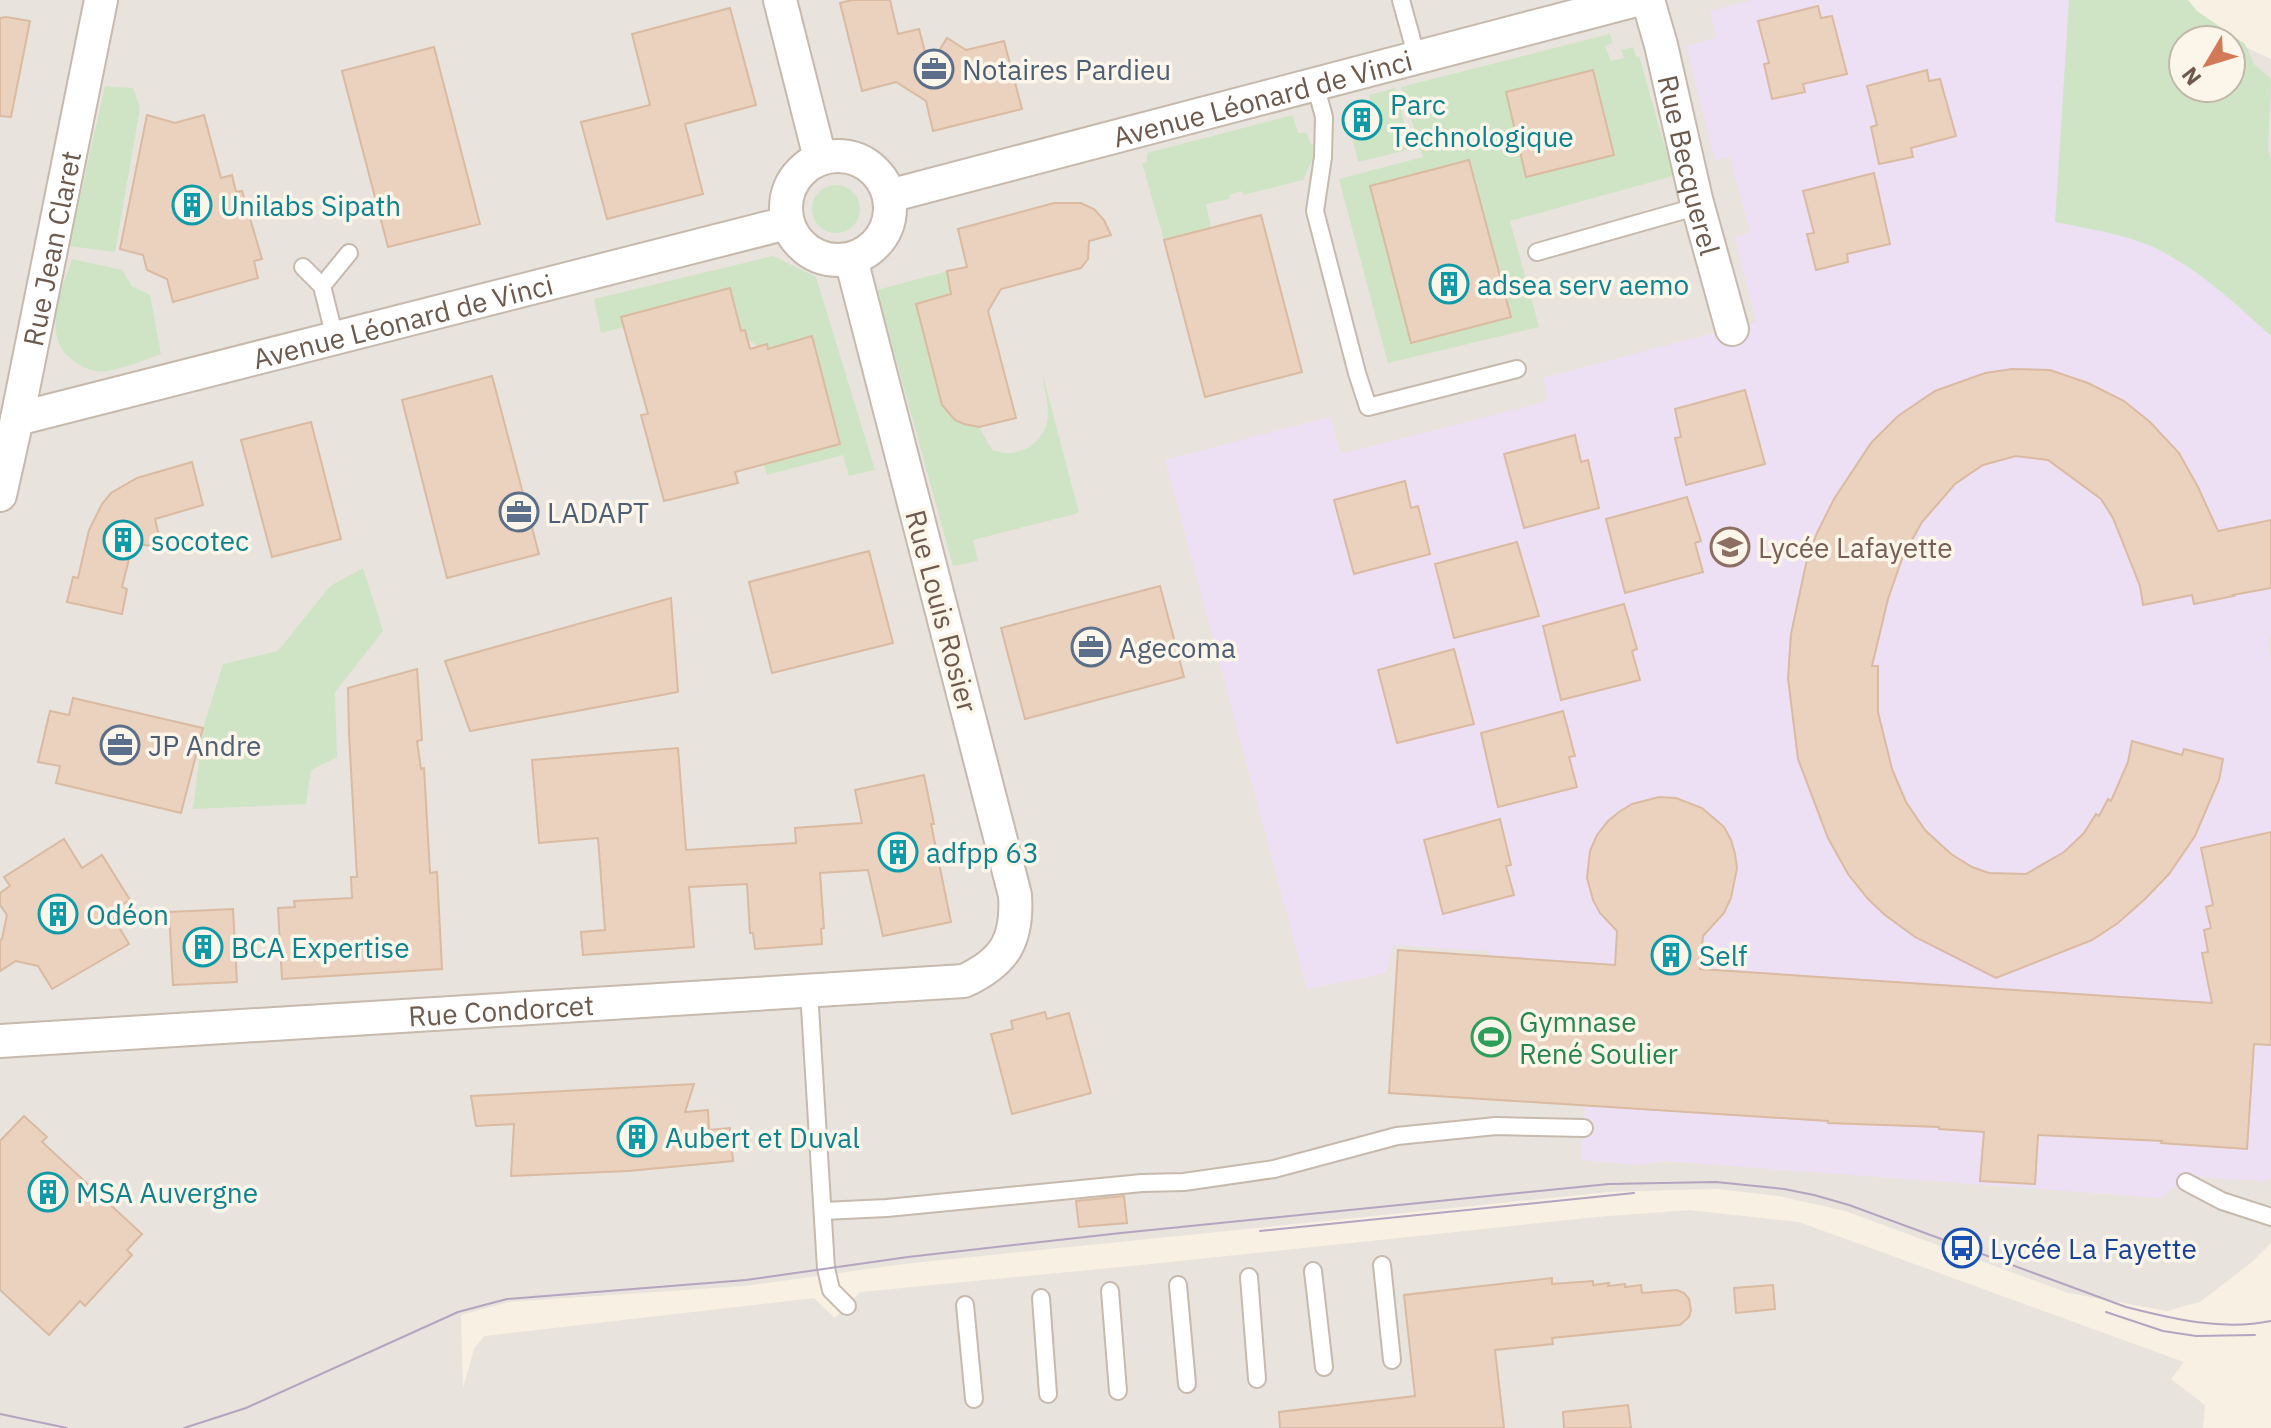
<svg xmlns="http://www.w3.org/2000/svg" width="2271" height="1428" font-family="'IBM Plex Sans',sans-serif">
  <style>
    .industrial { fill: #e8e3dd }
    .education { fill: #eee0f4 }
    .green { fill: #cfe4c4; fill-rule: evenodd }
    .building { fill: #ead2bf; stroke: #dabaa1; stroke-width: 2 }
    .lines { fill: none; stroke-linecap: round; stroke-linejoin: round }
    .lane-casing { stroke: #c7b9ac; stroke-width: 20 }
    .street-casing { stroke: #c7b9ac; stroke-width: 36 }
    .lane { stroke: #fff; stroke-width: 16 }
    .street { stroke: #fff; stroke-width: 32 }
    .tram { stroke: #b4a4c0; stroke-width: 2 }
    .labels { text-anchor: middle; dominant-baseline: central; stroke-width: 7; stroke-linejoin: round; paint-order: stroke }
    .service-label { font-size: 28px; fill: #4e5e75; stroke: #fcf5e9; text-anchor: start }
    .street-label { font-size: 28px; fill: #6d5a4d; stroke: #fcf5e9 }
    .culture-label { font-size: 28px; fill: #0d838f; stroke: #fcf5e9; text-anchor: start }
    .education-label { font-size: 28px; fill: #785e54; stroke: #fcf5e9; text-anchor: start }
    .leisure-label { font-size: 28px; fill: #27864d; stroke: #fcf5e9; text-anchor: start }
    .transit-label { font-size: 28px; fill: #164399; stroke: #fcf5e9; text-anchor: start }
  </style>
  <rect width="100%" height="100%" fill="#f8f1e3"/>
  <path class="industrial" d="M0,0H2168L2230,40H2183V88H2231V40L2271,59V1243L2252,1262L2200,1302L2167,1311L2068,1293L1845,1211L1778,1196L1717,1189L1609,1192L904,1264L745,1286L509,1302L461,1315L463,1388L474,1349L484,1336L814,1298L835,1318L860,1292L1141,1265L1596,1217L1689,1210L1799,1222L2184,1362L2171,1379L2205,1405L2203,1428H0Z"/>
  <path class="education" d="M1753,0H2146L2183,40V88H2231L2271,106L2268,150L2271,159V635L2267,645L2271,660V1178L2265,1181L2198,1177L2170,1190L2161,1198L1664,1161L1640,1165L1581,1160L1595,964L1489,956L1488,951L1393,945L1386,973L1307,989L1165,460L1330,417L1341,454L1548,401L1543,378L1756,322L1735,237L1750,232L1730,157L1715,160L1686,46L1716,38L1710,11Z"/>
  <g class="green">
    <path d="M2069,0H2188L2197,11L2245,44L2254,64L2271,79L2268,150L2271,159V336C2238,306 2203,273 2163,252C2133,235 2088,229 2055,222ZM2183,40H2231V88H2183Z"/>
    <path d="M1610,34L1613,43L1605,46L1611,61L1624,58L1621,50L1633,47L1636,57L1639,56L1673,176L1510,221L1539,327L1388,363L1339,179L1423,157L1401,87Z"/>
    <path d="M105,86L133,88L140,108L115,252L69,246Z"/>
    <path d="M1395,88L1411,149L1358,162L1351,133L1378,126L1369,95Z"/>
    <path d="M1293,115L1298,133H1307L1311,145L1316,143V152L1303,180L1243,195L1242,191L1229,195L1230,199L1206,204L1211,228L1164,240L1142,163L1147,162V153Z"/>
    <circle cx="836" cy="209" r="24"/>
    <path d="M773,256L816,277L875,470L849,476L843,455L767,475L756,442L775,461L840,444L812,337L768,349L767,345L759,347L748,340L745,331H741L730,288L622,316L624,327L601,333L594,299Z"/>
    <path d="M72,259L122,270L132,286L150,295L161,354C144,360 125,368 107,371C96,373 85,369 77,363C39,341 61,291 72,259Z"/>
    <path d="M952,270L948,277L951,294L916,304L942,405L955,420L973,427H979L992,450C1005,455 1017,454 1029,447C1058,427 1046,402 1042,372L1079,513L973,540L978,561L953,566L877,290Z"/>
    <path d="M363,568L383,631L335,692L337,757L311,770L306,804L193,809L203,728L223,664L278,651L330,586Z"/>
  </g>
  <g class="building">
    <path d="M852,0H890L898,34L919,29L929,67L947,38L966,50L1004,41L1022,109L933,131L926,101L896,82L862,91L840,3Z"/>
    <path d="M1818,6L1821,18L1832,16L1847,74L1803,84L1805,92L1772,99L1764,64L1769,63L1758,21Z"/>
    <path d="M730,8L756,105L685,124L703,194L607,219L581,122L650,105L632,34Z"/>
    <path d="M6,17L30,21L11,117L0,116V18Z"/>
    <path d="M434,47L480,224L388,247L342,71Z"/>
    <path d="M1593,70L1614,155L1526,177L1506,92Z"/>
    <path d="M1927,70L1929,81L1940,79L1956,136L1911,148L1913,157L1879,164L1871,127L1877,125L1867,86Z"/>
    <path d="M147,115L175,123L204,115L221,178L232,175L236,192L242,191L262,259L254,261L258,278L173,302L167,279L147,270L143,255L120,249Z"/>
    <path d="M1469,160L1511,317L1411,343L1370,186Z"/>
    <path d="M1874,173L1890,244L1847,254L1848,262L1816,270L1807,234L1814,233L1803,191Z"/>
    <path d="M1054,203H1081L1094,209L1104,220L1111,235L1089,241L1088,259L1081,268L1001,289L988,311L1016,418L979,427L964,424L955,420L942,405L916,304L951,294L947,271L967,267L958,229Z"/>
    <path d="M1261,215L1302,372L1205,397L1164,240Z"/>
    <path d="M730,288L741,331L745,330L750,349L767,344L768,349L812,336L840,444L735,472L738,483L664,501L641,415L648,414L621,317Z"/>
    <path d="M2012,369L2050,370L2088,383L2124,401L2150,422L2179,453L2198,487L2218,531L2271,520V588L2233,595L2234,596L2194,604L2192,595L2143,605L2140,586L2113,518L2101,499L2048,460L2016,456L1983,465L1955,484L1922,522L1903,556L1888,599L1872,666H1878V712L1892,769L1906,802L1925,830L1951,854L1972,867L1989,873L2026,874L2064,852L2084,833L2096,814L2099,816L2108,799L2111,801L2128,762L2132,741L2182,755L2184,749L2223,759L2219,780L2195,836L2169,874L2145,899L2118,923L2092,940L1996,978L1915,937L1885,915L1868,899L1848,874L1828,838L1798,759L1788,678L1791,634L1807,559L1817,533L1834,499L1871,443L1898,416L1935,391L1985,373Z"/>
    <path d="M492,376L539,554L447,578L402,400Z"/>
    <path d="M1745,390L1765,464L1686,485L1675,438L1681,437L1675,409Z"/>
    <path d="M311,422L341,539L272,557L241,440Z"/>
    <path d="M1575,435L1581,462L1588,460L1599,508L1524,528L1504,454Z"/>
    <path d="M192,462L203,505L155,519L162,548L133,543L122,587L127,589L122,614L67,602L73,577L78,578L89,530L102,504L111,493L137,478Z"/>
    <path d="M1405,481L1411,508L1418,506L1430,554L1354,574L1334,500Z"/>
    <path d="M1687,497L1701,541L1695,543L1703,572L1625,593L1606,519Z"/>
    <path d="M1517,542L1539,616L1454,638L1435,564Z"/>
    <path d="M869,551L893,643L772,673L749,582Z"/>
    <path d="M1160,586L1184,677L1025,719L1001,628Z"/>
    <path d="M671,598L678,692L470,731L445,661Z"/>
    <path d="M1624,604L1637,649L1632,651L1640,680L1561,700L1543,626Z"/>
    <path d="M1454,649L1474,724L1397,743L1378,670Z"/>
    <path d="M417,669L422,740L417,741L421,769L424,768L430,873L437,872L442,969L282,979L278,908L295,907L294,901L352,898L351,877H357L349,734L348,688Z"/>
    <path d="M73,698L203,728L181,813L56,783L60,766L38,762L50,711L69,715Z"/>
    <path d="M1563,711L1575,756L1569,757L1577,787L1498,807L1481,733Z"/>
    <path d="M678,748L686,850L796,843L795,828L862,823L855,790L924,775L934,824H931L951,922L883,936L868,870L820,873L824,928L821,929L822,944L755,949L753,933H750L747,884L689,887L694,947L583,955L581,932L605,930L598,838L539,843L532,760Z"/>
    <path d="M1659,797L1676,798L1702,808L1724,827L1731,840L1735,854L1737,868L1731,898L1724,913L1703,936L1700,969L2212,1003L2202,953L2208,952L2204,930L2211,928L2206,907L2213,905L2201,848L2271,832V1045L2254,1044L2247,1149L2161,1143L2162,1141L2038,1135L2035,1184L1980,1181L1984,1132L1939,1129V1127L1828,1123V1121L1389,1093L1398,950L1615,965L1617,931L1600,913L1593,900L1587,878L1590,851L1597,835L1608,821L1619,812L1632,804Z"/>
    <path d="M1500,819L1511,865L1506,866L1514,895L1443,914L1424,840Z"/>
    <path d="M64,839L82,868L102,855L130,900L110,912L129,944L52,989L38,966L16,961L0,971V940L2,939L7,915L0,905V893L10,886L4,877Z"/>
    <path d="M233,909L237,982L173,985L169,912Z"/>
    <path d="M1045,1012L1047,1019L1069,1013L1091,1093L1012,1114L991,1034L1013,1029L1011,1021Z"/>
    <path d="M694,1084L685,1112L708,1110L709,1130L730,1128L733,1161L628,1171L511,1176L514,1124L476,1126L471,1096Z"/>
    <path d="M24,1116L47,1137L42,1142L142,1234L127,1250L132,1255L85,1306L80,1301L49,1335L0,1290V1141Z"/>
    <path d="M1124,1196L1127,1223L1079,1227L1076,1201Z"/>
    <path d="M1552,1278V1284L1593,1281V1285L1609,1283L1608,1286L1625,1284V1287L1641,1285L1642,1293L1677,1290L1684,1293L1689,1299L1691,1310L1689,1317L1680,1325L1552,1338L1553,1344L1495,1350L1504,1428H1280L1279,1412L1415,1396L1404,1295Z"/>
    <path d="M1773,1285L1775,1309L1736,1313L1734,1288Z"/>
    <path d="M1628,1405L1631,1428H1564L1563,1412Z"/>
  </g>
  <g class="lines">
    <g class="lane-casing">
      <g id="lane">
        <path d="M1401,0L1417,58"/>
        <path d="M1315,84L1324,117L1323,157L1315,211L1357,373L1368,407L1517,369"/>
        <path d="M1537,252L1699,206"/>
        <path d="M303,267L322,286L335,338"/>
        <path d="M322,286L349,253"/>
        <path d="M809,991L826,1268L831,1290L847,1306"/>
        <path d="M2186,1182L2222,1201L2271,1217"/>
        <path d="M823,1211L887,1208L1142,1183L1184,1182L1274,1169L1397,1136L1496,1126L1584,1128"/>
        <path d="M1382,1265L1392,1360"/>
        <path d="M1313,1271L1324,1367"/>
        <path d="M1249,1277L1257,1379"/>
        <path d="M1178,1285L1187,1384"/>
        <path d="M1110,1291L1118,1391"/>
        <path d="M1041,1298L1048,1394"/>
        <path d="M965,1305L974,1399"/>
      </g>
    </g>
    <g class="street-casing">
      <g id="street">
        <path d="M780,0L820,158"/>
        <path id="s1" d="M1648,0L1661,45L1696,199L1732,329"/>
        <circle cx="838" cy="208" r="52"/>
        <path id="s2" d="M889,196L1636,0"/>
        <path id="s3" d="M17,419L787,223"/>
        <path id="s4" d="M0,495L17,419L101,0"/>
        <path id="s5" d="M0,1041L964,981C1005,962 1018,940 1015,895L851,259"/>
      </g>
    </g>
    <use href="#lane" class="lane"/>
    <use href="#street" class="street"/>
    <g class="tram">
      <path d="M1260,1231L1634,1193"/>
      <path d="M2106,1312L2163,1331L2196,1336L2255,1335"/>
      <path d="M0,1414L67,1428"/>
      <path d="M184,1428L246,1408L458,1312L507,1299L746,1280L908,1257L1121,1233L1609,1184L1716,1182L1784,1189L1814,1195L1849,1205L2126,1307C2173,1319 2223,1331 2271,1321"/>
    </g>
  </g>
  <defs>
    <g id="office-ring" transform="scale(2)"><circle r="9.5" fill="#fcf5e9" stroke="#5c6f8a" stroke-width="1.5"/><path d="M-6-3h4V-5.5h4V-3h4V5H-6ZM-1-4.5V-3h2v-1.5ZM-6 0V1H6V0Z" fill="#5c6f8a"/></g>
    <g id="building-ring" transform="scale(2)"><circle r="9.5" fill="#fcf5e9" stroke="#0f9aa8" stroke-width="1.5"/><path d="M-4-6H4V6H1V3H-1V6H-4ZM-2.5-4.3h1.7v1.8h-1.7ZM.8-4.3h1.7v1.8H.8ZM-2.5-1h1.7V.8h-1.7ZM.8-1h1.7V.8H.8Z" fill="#0f9aa8"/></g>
    <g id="school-ring" transform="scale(2)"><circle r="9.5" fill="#fcf5e9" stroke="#8d6e63" stroke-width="1.5"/><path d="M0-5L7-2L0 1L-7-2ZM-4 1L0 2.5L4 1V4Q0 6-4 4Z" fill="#8d6e63"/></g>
    <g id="stadium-ring" transform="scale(2)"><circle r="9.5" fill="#fcf5e9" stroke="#2e9e5b" stroke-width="1.5"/><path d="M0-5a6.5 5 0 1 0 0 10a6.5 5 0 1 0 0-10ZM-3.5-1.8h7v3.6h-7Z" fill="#2e9e5b"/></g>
    <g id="bus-ring" transform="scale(2)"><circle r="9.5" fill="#fcf5e9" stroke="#1a4fb4" stroke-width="1.5"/><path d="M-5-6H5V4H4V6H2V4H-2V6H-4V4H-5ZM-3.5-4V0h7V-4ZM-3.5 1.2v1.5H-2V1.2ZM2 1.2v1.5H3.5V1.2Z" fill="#1a4fb4"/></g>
  </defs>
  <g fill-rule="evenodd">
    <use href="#office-ring" x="934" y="69"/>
    <use href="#building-ring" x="1362" y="120"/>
    <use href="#building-ring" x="192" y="205"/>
    <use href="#building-ring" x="1449" y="284"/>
    <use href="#office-ring" x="519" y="512"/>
    <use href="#building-ring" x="123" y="540"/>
    <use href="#school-ring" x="1730" y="547"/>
    <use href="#office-ring" x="1091" y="647"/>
    <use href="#office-ring" x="120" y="745"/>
    <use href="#building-ring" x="898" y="852"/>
    <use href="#building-ring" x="58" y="914"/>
    <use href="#building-ring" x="203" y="947"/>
    <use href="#building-ring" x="1671" y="955"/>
    <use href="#stadium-ring" x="1491" y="1037"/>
    <use href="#building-ring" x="637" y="1137"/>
    <use href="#building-ring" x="48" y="1192"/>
    <use href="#bus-ring" x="1962" y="1248"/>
  </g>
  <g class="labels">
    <g class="service-label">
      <text x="962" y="69">Notaires Pardieu</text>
      <text x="547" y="512">LADAPT</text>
      <text x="1119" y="647">Agecoma</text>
      <text x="148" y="745">JP Andre</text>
    </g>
    <g class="street-label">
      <text stroke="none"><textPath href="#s2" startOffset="386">Avenue Léonard de Vinci</textPath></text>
      <text stroke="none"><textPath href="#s1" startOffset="170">Rue Becquerel</textPath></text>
      <text stroke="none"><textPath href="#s4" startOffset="252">Rue Jean Claret</textPath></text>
      <text stroke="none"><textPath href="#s3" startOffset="398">Avenue Léonard de Vinci</textPath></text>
      <text transform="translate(942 611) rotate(75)">Rue Louis Rosier</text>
      <text stroke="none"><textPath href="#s5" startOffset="502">Rue Condorcet</textPath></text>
    </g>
    <g class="culture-label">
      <text x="1390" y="104">Parc<tspan x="1390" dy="32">Technologique</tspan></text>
      <text x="220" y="205">Unilabs Sipath</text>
      <text x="1477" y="284">adsea serv aemo</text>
      <text x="151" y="540">socotec</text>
      <text x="926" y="852">adfpp 63</text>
      <text x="86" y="914">Odéon</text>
      <text x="231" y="947">BCA Expertise</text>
      <text x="1699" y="955">Self</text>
      <text x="665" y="1137">Aubert et Duval</text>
      <text x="76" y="1192">MSA Auvergne</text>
    </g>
    <g class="education-label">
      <text x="1758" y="547">Lycée Lafayette</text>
    </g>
    <g class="leisure-label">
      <text x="1519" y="1021">Gymnase<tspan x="1519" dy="32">René Soulier</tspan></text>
    </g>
    <g class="transit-label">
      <text x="1990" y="1248">Lycée La Fayette</text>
    </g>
  </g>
  <g transform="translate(2207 64) rotate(232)"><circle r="38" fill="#fcf5e9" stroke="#c3b7ab" stroke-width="2"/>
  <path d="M0-6L14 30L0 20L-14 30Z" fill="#d27a58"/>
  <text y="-12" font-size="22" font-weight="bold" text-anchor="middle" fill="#6d5a4d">N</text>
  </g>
</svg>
